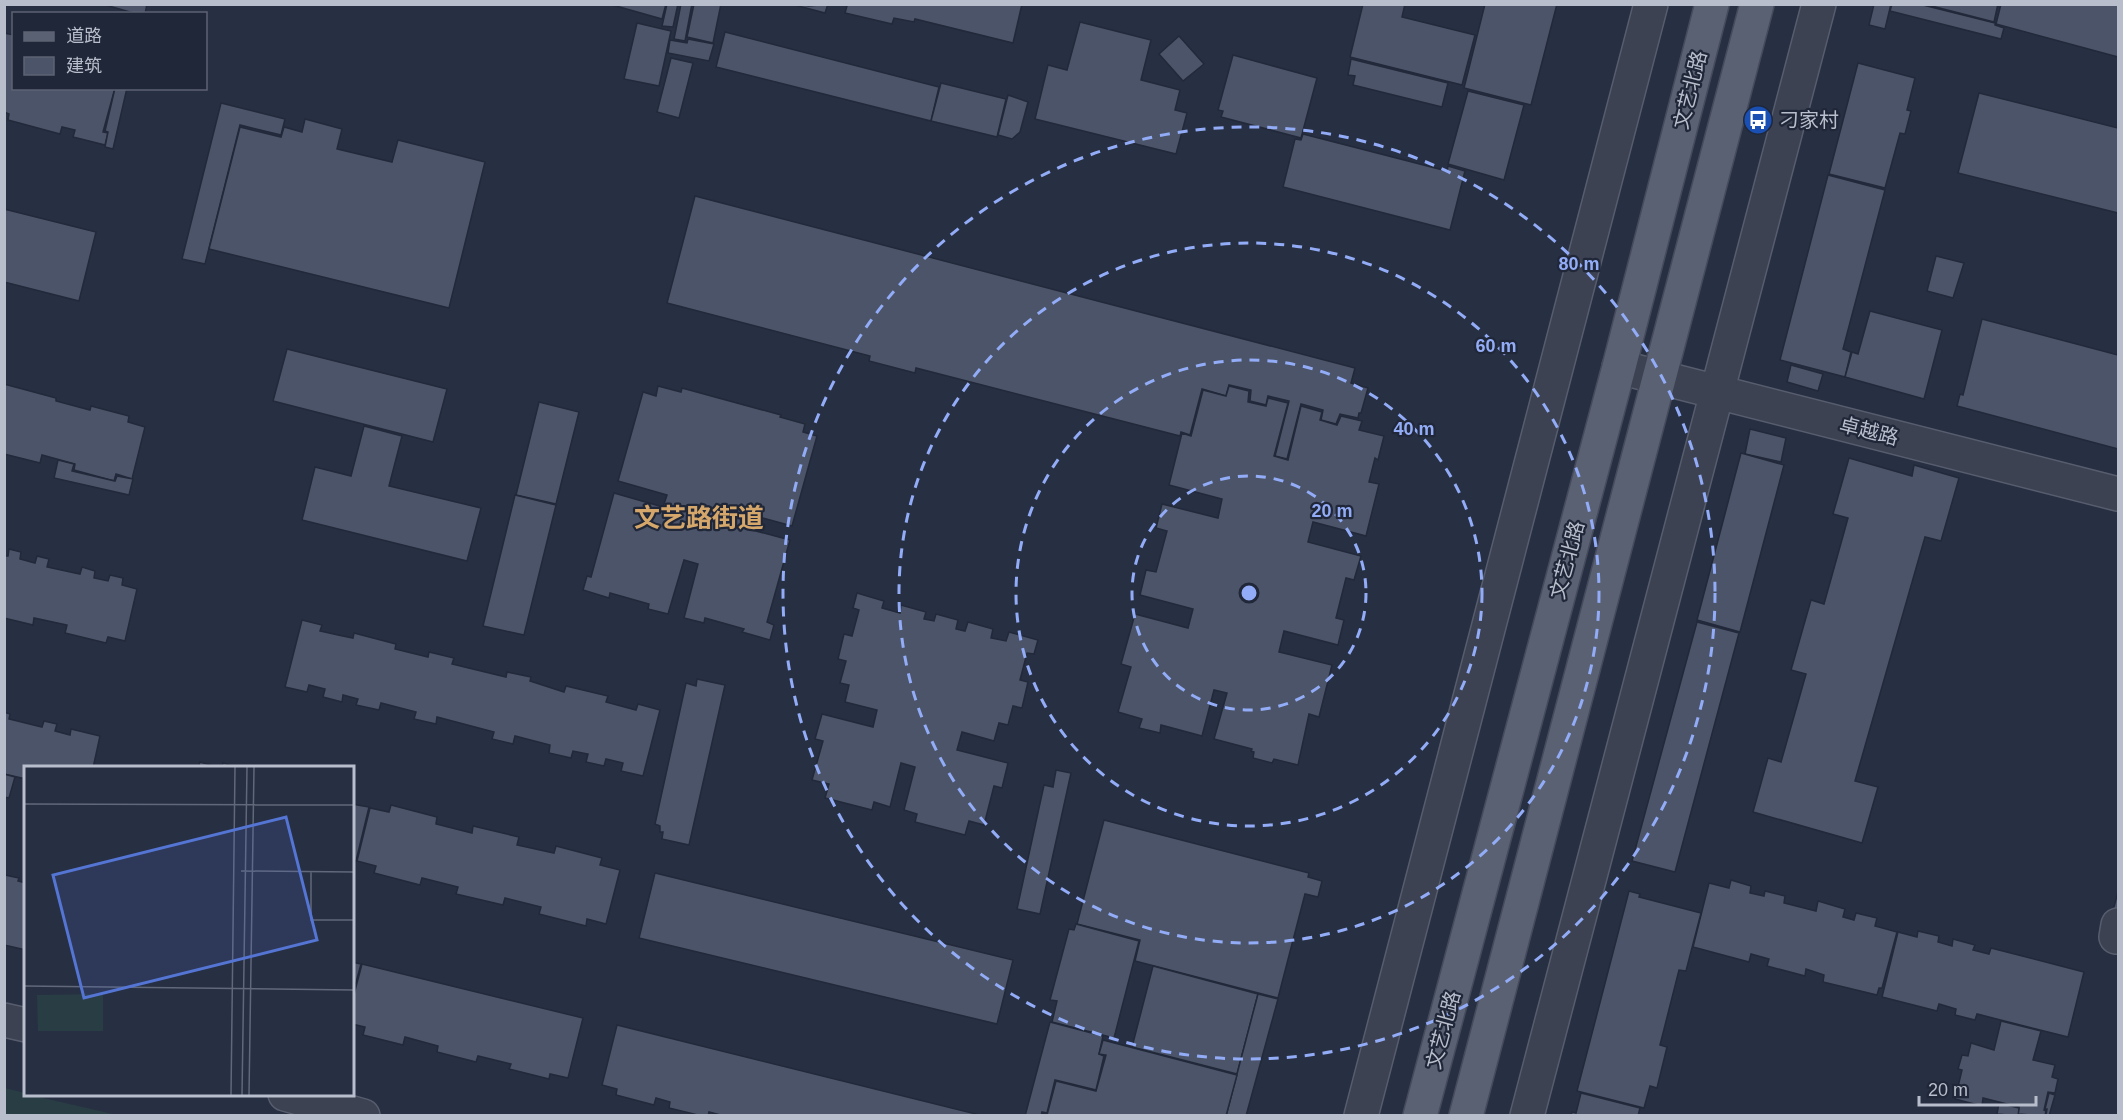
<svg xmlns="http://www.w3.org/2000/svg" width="2123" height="1120" font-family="Arial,'Noto Sans SC',sans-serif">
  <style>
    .green { fill: #293d44 }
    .building { fill: #4b5469; stroke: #22293a; stroke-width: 1.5 }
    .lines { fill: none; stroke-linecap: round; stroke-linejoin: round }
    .minor-casing { stroke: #575d6d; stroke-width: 36 }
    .major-casing { stroke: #454b5c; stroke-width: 36 }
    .minor { stroke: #3c4252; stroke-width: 33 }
    .major { stroke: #5a6172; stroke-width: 33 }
    .ring { fill: none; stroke: #93acf7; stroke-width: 3; stroke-dasharray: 10 8 }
    .labels { text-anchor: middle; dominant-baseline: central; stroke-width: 4.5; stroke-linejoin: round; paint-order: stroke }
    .street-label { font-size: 20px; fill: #b9becc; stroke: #202738 }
    .poi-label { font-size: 20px; fill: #b9becc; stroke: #202738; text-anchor: start }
    .district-label { font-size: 26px; font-weight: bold; fill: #d5a76b; stroke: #202738 }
    .inset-road { fill: none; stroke: #61687a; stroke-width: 1.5 }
    .view { fill: #5475d4; fill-opacity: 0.15; stroke: #5475d4; stroke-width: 3 }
    .inset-edge { fill: none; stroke: #b9becc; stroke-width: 3 }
    .centre { fill: #93acf7; stroke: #202738; stroke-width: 3 }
    .ring-label { font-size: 18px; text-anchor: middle; font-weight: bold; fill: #93acf7; stroke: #202738; stroke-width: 4.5; stroke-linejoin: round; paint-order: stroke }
  </style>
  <rect width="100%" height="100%" fill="#272f43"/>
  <path class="green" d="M5,1088L25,1093L26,1094L117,1115H5Z"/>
  <g class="building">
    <path d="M102,4H147L145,14H137Z"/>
    <path d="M609,4H666L662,19Z"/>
    <path d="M667,4H678L673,27L662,26Z"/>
    <path d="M681,4H692L685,41L674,39Z"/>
    <path d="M694,4H721L713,43L687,37Z"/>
    <path d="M791,4L809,6L828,4L825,13Z"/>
    <path d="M842,4H1022L1013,43L915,19L914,22L894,18L892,24L845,13L847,6Z"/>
    <path d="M1363,4H1405L1402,17L1475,35L1462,85L1350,57Z"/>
    <path d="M1485,4H1557L1531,105L1464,88Z"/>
    <path d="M1874,4H1891L1885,29L1869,25Z"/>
    <path d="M1892,4H1919L1995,23V25L2004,28L2001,39L1890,11Z"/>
    <path d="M1924,4H1998L1994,22Z"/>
    <path d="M2001,4H2118V57L1996,24Z"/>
    <path d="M1080,22L1151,40L1141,80L1180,90L1175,110L1187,113L1176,154L1035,119L1048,65L1067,70Z"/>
    <path d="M637,23L671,31L659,86L624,79Z"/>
    <path d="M725,32L939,87L931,121L716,67Z"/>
    <path d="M4,33L14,35V88H115L103,132L108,133L105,145L73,137L75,130L62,127L60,134L8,120L9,114L4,112Z"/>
    <path d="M1179,36L1204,64L1183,81L1159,54Z"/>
    <path d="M688,39L714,44L709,61L668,53L670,40L687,43Z"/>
    <path d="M1233,55L1317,78L1301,138L1221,117L1223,111L1218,110Z"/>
    <path d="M671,58L693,63L679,118L657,112Z"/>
    <path d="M1351,59L1448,83L1442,107L1353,85L1355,76L1348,75Z"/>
    <path d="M1858,63L1915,78L1907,110L1911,111L1905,134L1900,133L1885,188L1829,174Z"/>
    <path d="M941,83L1006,99L997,137L931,121Z"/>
    <path d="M115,88H127L113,149L105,147L108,132L105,131Z"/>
    <path d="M1468,91L1524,105L1504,180L1448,164Z"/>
    <path d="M1979,93L2118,128V213L1958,173Z"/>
    <path d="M1008,95L1028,102L1020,132L1012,139L998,135Z"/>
    <path d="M221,103L285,119L281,135L240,125L205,264L182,259Z"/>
    <path d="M305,119L342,129L337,149L392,162L398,140L485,162L449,308L209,249L240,127L281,137L284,127L302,132Z"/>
    <path d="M1303,134L1447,171L1448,166L1465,171L1450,230L1283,187L1295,139L1301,140Z"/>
    <path d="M1828,175L1885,190L1843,349L1851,352L1845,377L1780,360Z"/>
    <path d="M695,196L1355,368L1351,383L1368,388L1361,413H1359L1358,418L1340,414L1336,424L1321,420L1323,410L1301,404L1287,459L1275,456L1289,401L1268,396L1266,405L1250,401L1251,390L1229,385L1226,396L1202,389L1190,435L1181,432L1180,436L916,368L915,373L869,361L870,356L667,303Z"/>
    <path d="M4,209L96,232L79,301L4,282Z"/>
    <path d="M1936,256L1964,263L1953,298L1927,291Z"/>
    <path d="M1870,311L1942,330L1924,399L1845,377L1852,352L1858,354Z"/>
    <path d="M1982,319L2118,355V449L1957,406L1960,394L1963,395Z"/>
    <path d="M287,349L447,389L433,442L273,401Z"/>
    <path d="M1791,365L1823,374L1818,391L1787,382Z"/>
    <path d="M4,384L56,398V401L90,410L91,406L129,416L128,422L145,427L132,479L116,474L114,481L74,470L75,464L42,455L40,463L4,454Z"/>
    <path d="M658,386L681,392L682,388L781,415L780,417L805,424L803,432L817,436L792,526L745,513L741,527L790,540L767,622L774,625L770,640L742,632L744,629L705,618L704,623L684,618L698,564L684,560L668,614L648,609L649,604L610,593L609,598L583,590L587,576L591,577L614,493L663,507L667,495L618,481L643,392L656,396Z"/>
    <path d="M1229,386L1249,391L1248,402L1266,406L1268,398L1288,403L1274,456L1288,460L1301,406L1322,412L1320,420L1337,425L1341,416L1362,421L1359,430L1384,436L1378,460L1375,458L1369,482L1379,484L1366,536L1313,522L1308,542L1361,556L1354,580L1346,578L1336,618L1344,620L1338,645L1284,631L1279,652L1332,665L1319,717L1309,714L1298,765L1274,759L1272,763L1253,758L1254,752L1251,751L1252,749L1214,739L1227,693L1214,690L1202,736L1161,725L1160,733L1139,728L1142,719L1118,712L1131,667L1121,664L1135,614L1188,628L1193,609L1140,595L1146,570L1156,572L1167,531L1156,528L1162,504L1218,518L1222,499L1169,485L1182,433L1191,436L1203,390L1226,396Z"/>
    <path d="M539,402L579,412L556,504L516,495Z"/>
    <path d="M364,426L402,436L389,486L481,508L467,561L302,520L315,467L351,476Z"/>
    <path d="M1750,429L1786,438L1781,462L1745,454Z"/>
    <path d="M1741,453L1784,465L1740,632L1697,620Z"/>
    <path d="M1849,458L1912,476L1914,465L1959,478L1941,541L1925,537L1855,781L1878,787L1862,843L1753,812L1768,758L1781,762L1806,674L1791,670L1811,600L1824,604L1848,518L1833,514Z"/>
    <path d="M58,460L74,464L72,471L115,481L117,476L133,479L129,495L54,478Z"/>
    <path d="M515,495L556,505L524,635L483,626Z"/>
    <path d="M9,549L21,552L20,559L35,563L37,556L49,559L47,567L80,574L82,567L95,571L94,578L108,581L110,575L123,578L122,585L137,589L125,641L108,637L106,643L65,633L67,625L34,618L33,625L4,618V556H8Z"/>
    <path d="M857,593L884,601L882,608L900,613L901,605L926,612L924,619L934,621L936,614L958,620L956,629L965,631L968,622L993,629L991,638L1006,641L1009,632L1038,640L1034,654L1027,653L1020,680L1028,682L1022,708L1013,706L1008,725L999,723L994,741L962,732L957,750L1008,763L1002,788L994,786L984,825L969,821L965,835L915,822L917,814L904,810L915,767L901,763L890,807L874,802L872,810L825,798L829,784L812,780L823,741L815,739L822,714L873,727L877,710L845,702L849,685L840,683L846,661L838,659L844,634L852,636L859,610L853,608Z"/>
    <path d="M302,620L322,625L320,631L338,635L353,638L354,633L396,644L395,649L428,657L429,652L454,658L452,664L506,677L507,672L531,677L530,681L564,692L566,686L608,696L606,702L636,710L638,704L660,710L643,776L621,771L623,763L606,759L604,766L586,762L588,754L573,751L571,758L549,753L550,745L515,736L513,744L492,739L494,732L437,717L436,724L414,719L416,712L381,703L379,710L356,705L358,699L343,695L342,702L323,697L325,689L309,685L307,692L285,687Z"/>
    <path d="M1697,622L1739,633L1675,872L1632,861Z"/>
    <path d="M697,679L725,685L689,845L662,839L663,832H660V826L655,824L686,683L696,686Z"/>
    <path d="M4,712L10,714L9,719L42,727L44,721L57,724L55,731L70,735L71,729L100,736L93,768H26V779L4,774Z"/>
    <path d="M200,762L221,768H198Z"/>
    <path d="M223,763L240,768H222Z"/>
    <path d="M1056,770L1071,773L1040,914L1017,909L1044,785L1053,787Z"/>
    <path d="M4,774L15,777L9,798L4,797Z"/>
    <path d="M352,804L369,807L356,861L352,860Z"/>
    <path d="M391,805L437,817L436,824L472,833L473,826L519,837L517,845L554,853L556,846L602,858L600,865L620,870L606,924L587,919L586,926L539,914L541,907L505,898L503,905L456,894L458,887L422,878L420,885L374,873L376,866L357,861L370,808L389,812Z"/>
    <path d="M1104,820L1309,873L1308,877L1322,881L1318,897L1305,894L1278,998L1135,961L1140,940L1077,924Z"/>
    <path d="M655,873L1013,960L997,1024L639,938Z"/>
    <path d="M5,875L19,878L18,881L26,883V950L4,945Z"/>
    <path d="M1731,880L1751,886L1750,893L1764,896L1765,891L1785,896L1784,903L1816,911L1818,901L1845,909L1843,917L1854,920L1856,913L1877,918L1875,926L1897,932L1882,988H1879L1877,995L1823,982L1824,975L1806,969L1805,976L1767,966L1769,959L1751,954L1749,962L1693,947L1709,883L1729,888Z"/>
    <path d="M1629,891L1640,894L1639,897L1701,913L1686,971L1679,970L1660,1045L1667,1047L1657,1088L1650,1086L1644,1108L1577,1091Z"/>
    <path d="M2118,892V920L2111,918Z"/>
    <path d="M1076,924L1139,941L1114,1038L1052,1022L1057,1001L1050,1000L1069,929L1074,930Z"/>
    <path d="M1918,931L1939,936L1938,942L1952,946L1953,939L1975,945L1973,950L1989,954L1991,948L2084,972L2068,1037L1977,1014L1975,1020L1955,1015L1956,1009L1939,1004L1937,1011L1882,997L1898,932L1917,937Z"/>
    <path d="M352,962L361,964L352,997Z"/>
    <path d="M362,964L583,1018L568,1078L550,1074L549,1079L509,1069L511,1064L478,1056L476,1062L437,1052L438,1046L405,1037L403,1045L363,1035L365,1027L352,1024V1002Z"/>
    <path d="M1153,966L1258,994L1237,1074L1132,1047Z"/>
    <path d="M1258,994L1278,999L1246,1116H1226Z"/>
    <path d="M2001,1021L2041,1031L2033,1060L2055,1065L2052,1077L2058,1079L2055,1093L2048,1092L2044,1110L2046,1111L2045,1116L2018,1114L2019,1107L1983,1098L1982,1106L1955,1099L1962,1070L1958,1069L1962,1055L1968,1056L1971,1043L1994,1050Z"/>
    <path d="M1050,1022L1103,1036L1099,1054L1104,1056L1096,1090L1055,1080L1047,1113L1042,1112L1041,1116H1025Z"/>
    <path d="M617,1025L980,1115V1116H724L709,1112L708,1116H702L669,1108L670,1102L656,1098L654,1105L616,1095L617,1089L602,1085Z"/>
    <path d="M1103,1040L1237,1075L1226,1116H1041L1042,1113L1047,1115L1056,1081L1096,1091L1106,1055L1099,1054Z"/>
    <path d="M1581,1093L1640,1108L1638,1116H1571L1572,1112L1576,1113Z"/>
    <path d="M2049,1093L2055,1095L2049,1116H2046L2047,1109H2045Z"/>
    <path d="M1999,1103L2019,1108L2018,1116L1997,1114Z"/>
  </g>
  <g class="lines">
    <g class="minor-casing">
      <g id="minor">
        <path d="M1619,367L2118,494"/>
        <path d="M2118,925L2116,937H2118"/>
        <path d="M4,1020L26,1025"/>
        <path d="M285,1094L363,1116"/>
        <path d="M1361,1116L1651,4"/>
        <path d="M1527,1116L1819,4"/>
      </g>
    </g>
    <g class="major-casing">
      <g id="major">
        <path d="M1420,1116L1619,367L1712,4"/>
        <path d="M1466,1116L1757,4"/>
      </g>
    </g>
    <use href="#minor" class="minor"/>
    <use href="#major" class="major"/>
  </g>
  <g class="ring">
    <circle cx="1249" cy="593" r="117"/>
    <circle cx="1249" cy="593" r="233"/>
    <circle cx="1249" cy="593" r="350"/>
    <circle cx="1249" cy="593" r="466"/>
  </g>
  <defs>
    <g id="bus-disc" transform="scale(1.5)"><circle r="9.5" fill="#1a4fb4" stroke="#202738"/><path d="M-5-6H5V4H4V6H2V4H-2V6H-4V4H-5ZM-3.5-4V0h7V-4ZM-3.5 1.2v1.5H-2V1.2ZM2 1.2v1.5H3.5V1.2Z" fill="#fff"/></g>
  </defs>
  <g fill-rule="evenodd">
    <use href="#bus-disc" x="1758" y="120"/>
  </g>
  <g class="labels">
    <g class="street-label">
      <text transform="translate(1690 90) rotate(-76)">文艺北路</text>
      <text transform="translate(1869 431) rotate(14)">卓越路</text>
      <text transform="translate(1567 560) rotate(-75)">文艺北路</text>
      <text transform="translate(1443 1030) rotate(-75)">文艺北路</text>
    </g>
    <g class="poi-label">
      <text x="1779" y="120">刁家村</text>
    </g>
    <g class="district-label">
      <text x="699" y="518">文艺路街道</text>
    </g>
  </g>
  <g transform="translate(24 766)">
    <rect width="330" height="330" fill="#272f43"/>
    <path d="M79,228V265H14L13,229Z" fill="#293d44"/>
    <path class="inset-road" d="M0,38L330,39M217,105L330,106M287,105V154H330M0,220L330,224M207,329L211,1M218,329L223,1M225,329L230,1"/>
    <path class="view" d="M262,51L293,174L60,232L29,109Z"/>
    <rect width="330" height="330" class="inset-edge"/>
  </g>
  <circle cx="1249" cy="593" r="9" class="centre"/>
  <g class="ring-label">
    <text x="1579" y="270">80 m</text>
    <text x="1496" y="352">60 m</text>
    <text x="1414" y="435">40 m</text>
    <text x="1332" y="517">20 m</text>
  </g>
  <rect width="2123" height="1120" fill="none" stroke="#b9becc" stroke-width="12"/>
  <rect x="12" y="12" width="195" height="78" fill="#202738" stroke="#5d6373" stroke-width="1.5"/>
  <rect x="24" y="32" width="30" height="9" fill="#5a6172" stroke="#5d6373" stroke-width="1.5"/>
  <text x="66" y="42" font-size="18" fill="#b9becc">道路</text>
  <rect x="24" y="57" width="30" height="18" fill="#4b5469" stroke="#5d6373" stroke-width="1.5"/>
  <text x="66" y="72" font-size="18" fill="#b9becc">建筑</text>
  <path d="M1919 1096v9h117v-9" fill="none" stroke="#b9becc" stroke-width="3"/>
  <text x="1928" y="1096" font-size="18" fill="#b9becc" stroke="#202738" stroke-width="4.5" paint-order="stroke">20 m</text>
</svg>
